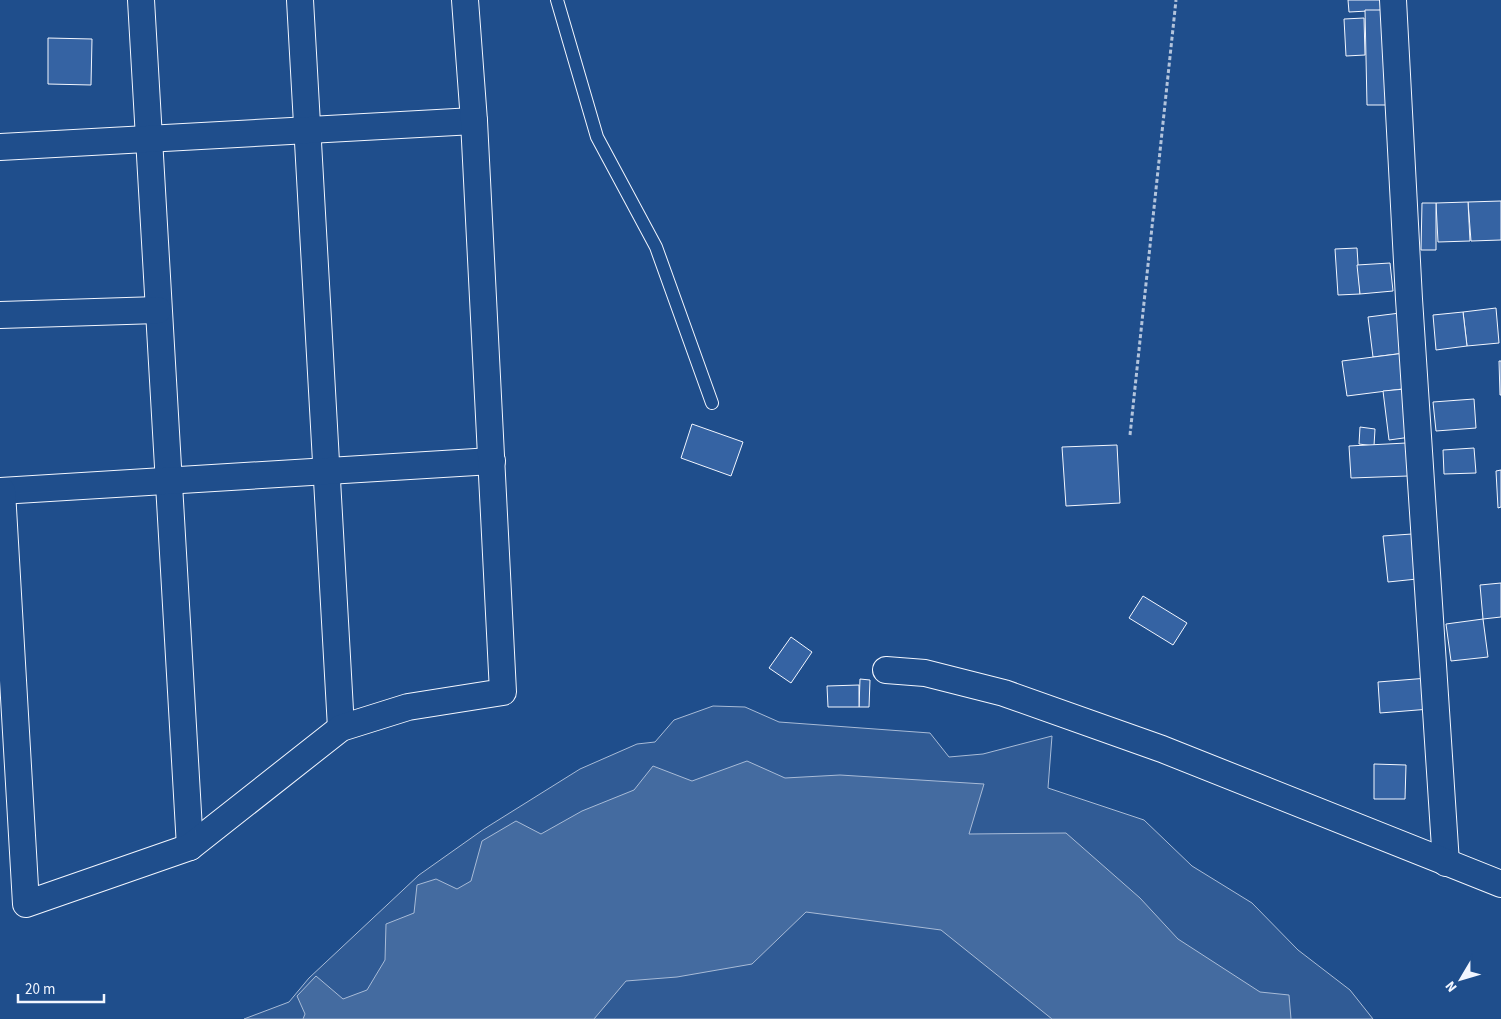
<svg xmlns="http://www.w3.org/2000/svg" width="1501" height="1019" font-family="'Source Sans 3',sans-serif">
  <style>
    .built { fill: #305b95; stroke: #a8bbd7 }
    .water { fill: #446ba0; stroke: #a8bbd7 }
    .building { fill: #3563a3; stroke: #f2f6ff }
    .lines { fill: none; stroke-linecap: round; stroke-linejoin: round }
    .service-casing { stroke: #f2f6ff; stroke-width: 14 }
    .minor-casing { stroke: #f2f6ff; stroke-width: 28 }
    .path { stroke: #b3c4dc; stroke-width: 3; stroke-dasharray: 4 2.5; stroke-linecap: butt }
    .service { stroke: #1f4e8c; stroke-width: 12 }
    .minor { stroke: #1f4e8c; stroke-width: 26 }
  </style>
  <rect width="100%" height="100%" fill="#1f4e8c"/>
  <path class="built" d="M713,706L745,707L779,722L930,733L949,757L983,754L1052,736L1048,788L1144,820L1192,866L1252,903L1298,950L1350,990L1373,1019H244L289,1002L309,978L419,875L484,829L580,769L637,744L655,742L674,720Z"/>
  <path class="water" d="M747,761L785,778L840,775L984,784L969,834L1066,833L1140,898L1178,939L1260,992L1289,995L1291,1019H1052L941,930L806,912L752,964L677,977L626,981L594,1019H303L305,1014L297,996L316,976L343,999L367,990L385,960L386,924L414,913L417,885L436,879L457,889L471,881L482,841L516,821L541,834L582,811L634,790L653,766L692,781Z"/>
  <g class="building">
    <path d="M1348,0H1387V10L1349,12Z"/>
    <path d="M1365,10H1387L1390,105H1367Z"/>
    <path d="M1364,18L1365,55L1346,56L1344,19Z"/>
    <path d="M48,38L92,39L91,85L48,84Z"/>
    <path d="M1501,201V240L1471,241L1468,202Z"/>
    <path d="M1468,202L1470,241L1438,242L1436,203Z"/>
    <path d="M1422,203H1436V250H1421Z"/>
    <path d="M1357,248L1360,294L1338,295L1335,249Z"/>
    <path d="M1390,263L1393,291L1360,294L1357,265Z"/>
    <path d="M1496,308L1499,343L1467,346L1463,312Z"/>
    <path d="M1463,312L1467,346L1436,350L1433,315Z"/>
    <path d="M1400,313L1405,353L1373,357L1368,317Z"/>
    <path d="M1405,353L1410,388L1347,396L1342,361Z"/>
    <path d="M1499,361H1501V395H1500Z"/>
    <path d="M1405,389L1411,437L1389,440L1383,391Z"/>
    <path d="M1474,399L1476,428L1436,431L1433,402Z"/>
    <path d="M692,424L743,442L731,476L681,458Z"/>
    <path d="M1360,427L1375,429L1374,446L1359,444Z"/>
    <path d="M1406,443L1408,476L1351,478L1349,446Z"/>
    <path d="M1117,445L1120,503L1066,506L1062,447Z"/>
    <path d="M1474,448L1476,473L1444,474L1443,450Z"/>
    <path d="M1501,470V507L1498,508L1496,471Z"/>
    <path d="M1412,534L1417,579L1388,582L1383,536Z"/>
    <path d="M1501,583V617L1483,619L1480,585Z"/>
    <path d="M1143,596L1187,623L1173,645L1129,618Z"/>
    <path d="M1483,619L1488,657L1451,661L1446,624Z"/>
    <path d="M791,637L812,652L791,683L769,668Z"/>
    <path d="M1428,678L1430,709L1380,713L1378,682Z"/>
    <path d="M860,679L870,680L869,707H859Z"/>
    <path d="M859,685V707H828L827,686Z"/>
    <path d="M1374,764L1406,765L1405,799H1374Z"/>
  </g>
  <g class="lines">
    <g class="service-casing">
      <path id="service" d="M557,0L597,137L656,247L712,403"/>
    </g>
    <g class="minor-casing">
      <g id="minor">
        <path d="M141,0L190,847"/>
        <path d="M300,0L341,728"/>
        <path d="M1393,0L1409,299L1446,863"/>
        <path d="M0,147L474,121"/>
        <path d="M0,315L158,310"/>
        <path d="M0,491L492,461"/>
        <path d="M2,491L26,904L190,847L341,728L408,707L503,692L474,121L465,0"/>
        <path d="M886,670L925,673L1004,693L1162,749L1501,884"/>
      </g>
    </g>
    <path class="path" d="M1130,435L1176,0"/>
    <use href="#service" class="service"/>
    <use href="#minor" class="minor"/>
  </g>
  <g transform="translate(1461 979) rotate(232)" stroke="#1f4e8c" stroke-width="4" paint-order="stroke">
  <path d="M0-4L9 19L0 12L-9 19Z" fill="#f2f6ff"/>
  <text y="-8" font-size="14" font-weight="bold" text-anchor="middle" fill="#f2f6ff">N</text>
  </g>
  <path d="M18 994v8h86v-8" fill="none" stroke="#f2f6ff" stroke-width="2.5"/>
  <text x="25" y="994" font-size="15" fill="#f2f6ff" stroke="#1f4e8c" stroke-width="4" paint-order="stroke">20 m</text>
</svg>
